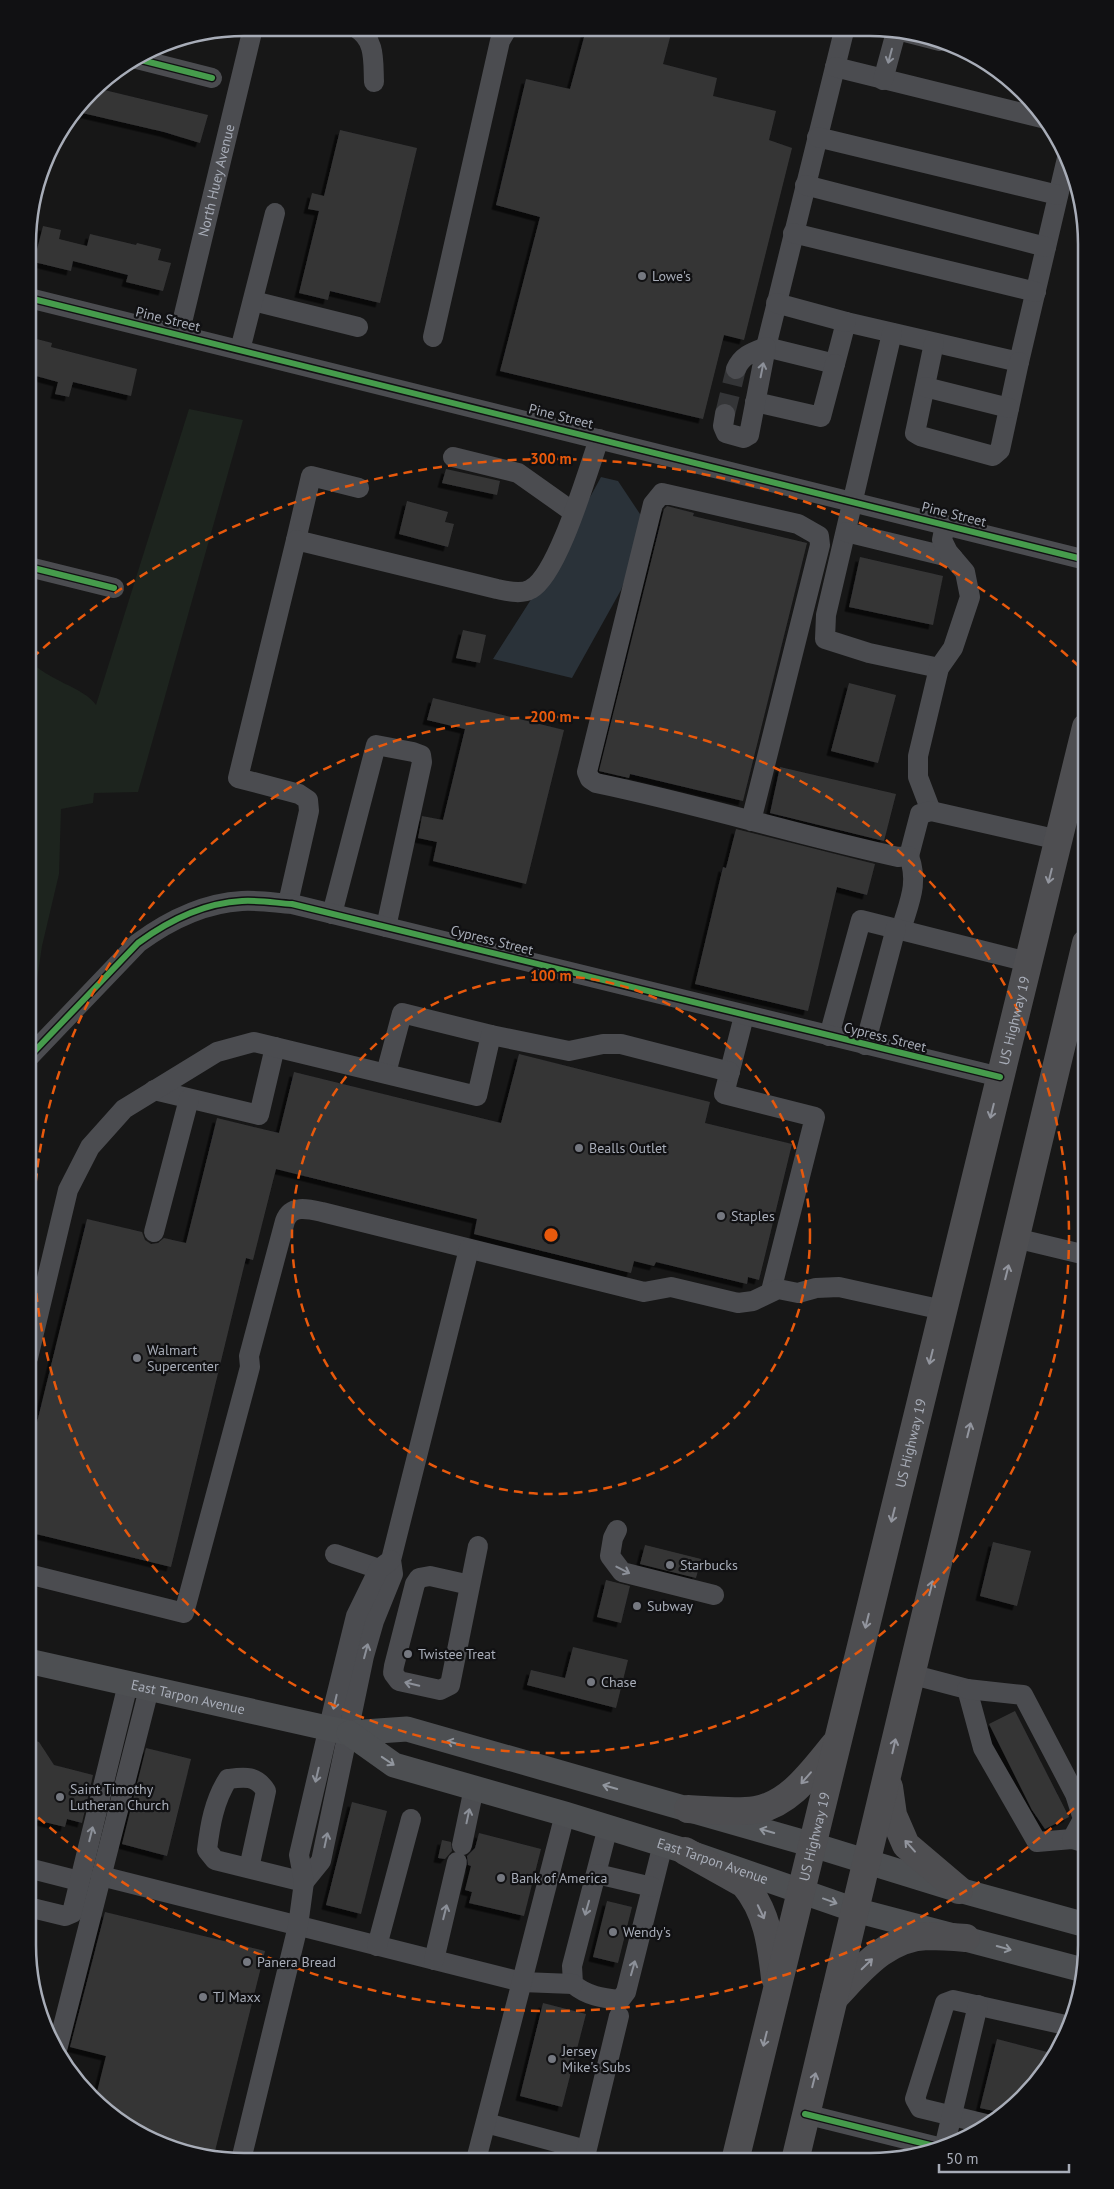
<svg xmlns="http://www.w3.org/2000/svg" width="1114" height="2189" font-family="'PT Sans',sans-serif">
  <style>
    .green { fill: #1d241e }
    .water { fill: #2a3239 }
    .building { fill: #353536; filter: url(#shadow) }
    .lines { fill: none; stroke-linecap: round; stroke-linejoin: round }
    .minor-tunnel { stroke: #343537; stroke-width: 20; stroke-dasharray: 20 10; stroke-linecap: butt }
    .minor { stroke: #4b4c50; stroke-width: 20 }
    .major { stroke: #4d4f52; stroke-width: 25 }
    .highway { stroke: #4e4e51; stroke-width: 28 }
    .cycleway-casing { stroke: #111113; stroke-width: 9 }
    .cycleway { stroke: #469c4c; stroke-width: 6 }
    .oneway { stroke: #8c9099 }
    .oneway2 { stroke: #92959e }
    .oneway3 { stroke: #91969e }
    .ring { fill: none; stroke: #e8590c; stroke-width: 2.5; stroke-dasharray: 9 6 }
    .poi-dot { fill: #757880; stroke: #111113; stroke-width: 2 }
    .labels { text-anchor: middle; dominant-baseline: central; stroke-width: 4.5; stroke-linejoin: round; paint-order: stroke }
    .street-label { font-size: 14px; fill: #a8adb8; stroke: #111113 }
    .poi-label { font-size: 14px; fill: #a8adb8; stroke: #111113; text-anchor: start }
    .rim { fill: none; stroke: #a8adb8; stroke-width: 2.5 }
    .centre { fill: #e8590c; stroke: #111113; stroke-width: 2.5 }
    .ring-label { font-size: 15px; text-anchor: middle; font-weight: bold; fill: #e8590c; stroke: #111113; stroke-width: 4.5; stroke-linejoin: round; paint-order: stroke }
  </style>
  <defs>
    <filter id="shadow"><feDropShadow dx="-4.5" dy="4.5" stdDeviation="0" flood-color="#0009"/></filter>
  </defs>
  <rect width="100%" height="100%" fill="#171717"/>
  <path class="green" d="M189,409L243,420L138,792L94,793L93,803L61,809L59,874L42,946L35,993L28,1009L29,659C45,680 84,687 96,705Z"/>
  <path class="water" d="M601,477L618,481L646,523L621,590L572,678L493,659L553,565Z"/>
  <g class="building">
    <path d="M586,30H672L663,64L717,78L713,96L776,111L769,140L792,148L744,340L724,335L703,419L500,371L540,217L496,205L526,79L570,89Z"/>
    <path d="M96,88L208,115L200,143L164,132L78,112Z"/>
    <path d="M340,130L417,148L380,303L330,291L328,300L299,293L319,211L308,209L312,193L324,196Z"/>
    <path d="M43,226L61,230L59,239L87,246L90,234L136,245L137,243L161,249L158,260L171,263L163,291L126,282L128,275L73,261L71,271L34,262Z"/>
    <path d="M29,337L52,343L51,347L137,369L131,396L73,382L69,397L55,394L58,382L29,374Z"/>
    <path d="M446,469L500,481L497,495L442,483Z"/>
    <path d="M407,501L448,512L445,522L454,524L448,547L399,534Z"/>
    <path d="M667,506L694,513L693,516L807,543L743,801L630,774L629,778L599,771L664,509Z"/>
    <path d="M860,557L943,576L933,625L849,607Z"/>
    <path d="M463,630L486,635L480,663L456,658Z"/>
    <path d="M849,683L896,695L878,763L831,751Z"/>
    <path d="M433,698L564,730L526,884L433,861L437,842L418,838L422,816L443,820L465,729L427,720Z"/>
    <path d="M780,767L896,794L884,841L770,813Z"/>
    <path d="M736,829L875,864L867,895L837,887L808,1011L695,984L723,867L726,868Z"/>
    <path d="M519,1054L710,1102L705,1123L792,1144L759,1280L748,1277L747,1284L656,1262L654,1266L634,1261L631,1273L474,1234L477,1219L276,1169L253,1260L246,1258L171,1567L28,1532V1459L87,1219L142,1232L145,1240L151,1244L158,1243L164,1238L186,1243L217,1118L279,1133L294,1072L501,1123Z"/>
    <path d="M993,1542L1031,1551L1017,1606L980,1596Z"/>
    <path d="M645,1545L701,1559L696,1578L640,1564Z"/>
    <path d="M606,1580L630,1586L621,1623L597,1617Z"/>
    <path d="M573,1647L628,1660L616,1708L527,1685L531,1670L565,1678Z"/>
    <path d="M1015,1711L1069,1817L1045,1829L1032,1810L989,1724Z"/>
    <path d="M28,1739L39,1742L54,1765L93,1775L82,1823L67,1819L65,1827L28,1818Z"/>
    <path d="M146,1748L191,1759L167,1856L122,1844Z"/>
    <path d="M352,1802L387,1811L361,1914L326,1905Z"/>
    <path d="M479,1833L541,1849L524,1916L469,1903L472,1892L465,1890L471,1866L468,1865L467,1856L475,1848Z"/>
    <path d="M442,1840L451,1842L452,1851L445,1859L438,1858Z"/>
    <path d="M607,1901L632,1907L618,1963L593,1957Z"/>
    <path d="M105,1912L265,1951L213,2159L149,2139L102,2108L95,2100L106,2056L70,2047Z"/>
    <path d="M543,2003L586,2014L562,2107L520,2096Z"/>
    <path d="M997,2039L1055,2054L1041,2077L1003,2113L980,2108Z"/>
  </g>
  <g class="lines">
    <path class="minor-tunnel" d="M725,414L736,369"/>
    <g class="minor">
      <path d="M356,28C376,40 373,61 374,82"/>
      <path d="M844,31L766,347L835,364L846,322L1019,362L1067,158"/>
      <path d="M905,32L940,41"/>
      <path d="M137,59L212,78"/>
      <path d="M835,67L1046,119"/>
      <path d="M883,80L896,32"/>
      <path d="M817,137L1058,195"/>
      <path d="M805,185L1046,247"/>
      <path d="M793,233L1036,292"/>
      <path d="M29,298L1086,560"/>
      <path d="M253,301L358,327"/>
      <path d="M776,303L846,322"/>
      <path d="M892,333L826,615L825,639L869,653L939,668"/>
      <path id="s1" d="M179,335L253,28"/>
      <path d="M433,337L500,41L507,29"/>
      <path d="M934,343L915,433L920,436L993,456L1000,450L1019,362"/>
      <path d="M240,350L275,213"/>
      <path d="M925,387L1009,408"/>
      <path d="M755,402L821,417L835,364"/>
      <path d="M725,414L723,426L726,433L744,438L749,435L766,347C753,352 742,355 736,369"/>
      <path d="M453,457L518,473L573,512"/>
      <path d="M846,532L953,558"/>
      <path d="M296,540L311,476L359,488"/>
      <path d="M29,567L114,588"/>
      <path d="M931,811L918,777V756L939,668L953,648L970,597L965,572L948,552L942,540L945,525"/>
      <path d="M751,821L820,545L819,536L798,524L662,493L653,504L587,772L590,779L596,783C698,804 797,835 898,857L909,856L920,814L931,811L1059,840"/>
      <path d="M288,903L309,811L308,800L299,794L238,778L296,540L497,589C507,591 521,595 531,589C558,575 588,470 599,439"/>
      <path d="M332,914L376,745L413,752L421,755L422,762L386,927"/>
      <path d="M901,930C909,902 919,884 909,856"/>
      <path d="M744,1016L724,1094L815,1117L771,1291"/>
      <path d="M829,1036L861,920L1028,962"/>
      <path d="M865,1045L896,928"/>
      <path d="M28,1058L138,943C168,921 205,903 242,901C259,900 276,903 292,904L1000,1077"/>
      <path d="M386,1073L402,1013L491,1035"/>
      <path d="M154,1090L259,1115L275,1047"/>
      <path d="M154,1232L189,1099"/>
      <path d="M1015,1238L1086,1255"/>
      <path d="M28,1358L68,1190L90,1147L124,1109L217,1052L254,1042L477,1096L491,1035L569,1051L603,1044H621L730,1072"/>
      <path d="M617,1530L613,1538L610,1556L622,1572L714,1595"/>
      <path d="M335,1554L379,1569"/>
      <path d="M28,1574L184,1613L245,1386L250,1367L249,1356L285,1221C291,1204 309,1209 322,1212L644,1292L671,1287L738,1303L753,1301L778,1289L798,1293L816,1288L839,1287L943,1310"/>
      <path d="M470,1585L430,1576L419,1578L415,1584L394,1666L393,1673L399,1681L440,1690L450,1685L478,1546"/>
      <path d="M910,1674L967,1689L983,1748L1037,1842L1072,1839L1086,1843"/>
      <path d="M967,1689L1023,1695L1075,1794L1083,1819L1072,1839"/>
      <path d="M608,1827L572,1966L573,1984C587,1996 602,1998 620,2000L626,1992L663,1844"/>
      <path d="M462,1845L474,1788"/>
      <path d="M28,1868L79,1881"/>
      <path d="M249,1868L266,1791C256,1775 244,1777 228,1779C214,1801 210,1825 207,1850L215,1860L304,1882"/>
      <path d="M597,1874L652,1887"/>
      <path d="M101,1876L522,1982L573,1984"/>
      <path d="M304,1882L321,1861L364,1656L374,1621L393,1574L391,1560L469,1249"/>
      <path d="M28,1907L65,1916L72,1913L128,1684"/>
      <path d="M377,1946L411,1819"/>
      <path d="M434,1960L457,1862"/>
      <path d="M57,2050L149,1689"/>
      <path d="M805,2114L942,2148"/>
      <path d="M486,2123L586,2150"/>
      <path d="M990,2125L920,2108L915,2099L945,2003L953,2000L1070,2026"/>
      <path d="M944,2148L978,2005"/>
      <path d="M241,2160L298,1926L304,1882L299,1855L335,1701L356,1616L379,1569L391,1560"/>
      <path d="M476,2160L565,1814"/>
      <path d="M584,2161L619,2016"/>
    </g>
    <g class="major">
      <path id="s2" d="M28,1661L349,1733L407,1729L813,1845L959,1890L1086,1925"/>
      <path id="s3" d="M349,1733L394,1765L565,1814L685,1851L855,1910L1083,1970"/>
    </g>
    <g class="highway">
      <path d="M889,1787L893,1815L906,1845L959,1890"/>
      <path d="M688,1809C710,1810 734,1813 755,1810C790,1805 814,1769 835,1744"/>
      <path d="M685,1851L744,1884C767,1911 771,1943 775,1978"/>
      <path d="M834,1998C860,1971 886,1937 928,1936C940,1936 954,1937 966,1938"/>
      <path id="s4" d="M735,2161L1086,727"/>
      <path d="M795,2161L1086,943"/>
    </g>
    <g class="cycleway-casing">
      <g id="cycleway">
        <path d="M137,59L212,78"/>
        <path d="M29,298L1086,560"/>
        <path d="M29,567L114,588"/>
        <path d="M28,1058L138,943C168,921 205,903 242,901C259,900 276,903 292,904L1000,1077"/>
        <path d="M805,2114L942,2148"/>
      </g>
    </g>
    <use href="#cycleway" class="cycleway"/>
  </g>
  <defs><path id="oneway-shaft" d="M-6 0H5M1.5-3L5.5 0L1.5 3" fill="none" stroke-width="1.6" stroke-linecap="round" stroke-linejoin="round" transform="scale(1.25)"/></defs>
  <g class="oneway">
    <use href="#oneway-shaft" transform="translate(890 56) rotate(105)"/>
    <use href="#oneway-shaft" transform="translate(762 370) rotate(-79)"/>
    <use href="#oneway-shaft" transform="translate(623 1570) rotate(27)"/>
    <use href="#oneway-shaft" transform="translate(366 1651) rotate(-75)"/>
    <use href="#oneway-shaft" transform="translate(412 1684) rotate(-167)"/>
    <use href="#oneway-shaft" transform="translate(335 1702) rotate(103)"/>
    <use href="#oneway-shaft" transform="translate(317 1775) rotate(103)"/>
    <use href="#oneway-shaft" transform="translate(468 1816) rotate(-78)"/>
    <use href="#oneway-shaft" transform="translate(91 1834) rotate(-76)"/>
    <use href="#oneway-shaft" transform="translate(326 1840) rotate(-78)"/>
    <use href="#oneway-shaft" transform="translate(587 1908) rotate(106)"/>
    <use href="#oneway-shaft" transform="translate(445 1912) rotate(-76)"/>
    <use href="#oneway-shaft" transform="translate(633 1968) rotate(-74)"/>
  </g>
  <g class="oneway2">
    <use href="#oneway-shaft" transform="translate(1050 876) rotate(104)"/>
    <use href="#oneway-shaft" transform="translate(992 1111) rotate(104)"/>
    <use href="#oneway-shaft" transform="translate(1007 1272) rotate(-76)"/>
    <use href="#oneway-shaft" transform="translate(931 1357) rotate(104)"/>
    <use href="#oneway-shaft" transform="translate(969 1430) rotate(-76)"/>
    <use href="#oneway-shaft" transform="translate(893 1515) rotate(104)"/>
    <use href="#oneway-shaft" transform="translate(931 1588) rotate(-76)"/>
    <use href="#oneway-shaft" transform="translate(867 1621) rotate(104)"/>
    <use href="#oneway-shaft" transform="translate(894 1746) rotate(-77)"/>
    <use href="#oneway-shaft" transform="translate(806 1778) rotate(131)"/>
    <use href="#oneway-shaft" transform="translate(910 1846) rotate(-132)"/>
    <use href="#oneway-shaft" transform="translate(761 1912) rotate(65)"/>
    <use href="#oneway-shaft" transform="translate(867 1964) rotate(-44)"/>
    <use href="#oneway-shaft" transform="translate(765 2039) rotate(104)"/>
    <use href="#oneway-shaft" transform="translate(814 2080) rotate(-76)"/>
  </g>
  <g class="oneway3">
    <use href="#oneway-shaft" transform="translate(454 1743) rotate(-164)"/>
    <use href="#oneway-shaft" transform="translate(388 1761) rotate(34)"/>
    <use href="#oneway-shaft" transform="translate(610 1787) rotate(-164)"/>
    <use href="#oneway-shaft" transform="translate(767 1831) rotate(-164)"/>
    <use href="#oneway-shaft" transform="translate(830 1901) rotate(20)"/>
    <use href="#oneway-shaft" transform="translate(1004 1948) rotate(15)"/>
  </g>
  <g class="ring">
    <circle cx="551" cy="1235" r="259"/>
    <circle cx="551" cy="1235" r="518"/>
    <path d="M1085 1798A776 776 0 0 1 32 1812M32 658A776 776 0 0 1 1085 672"/>
  </g>
  <g class="poi-dot">
    <circle cx="642" cy="276" r="5"/>
    <circle cx="579" cy="1148" r="5"/>
    <circle cx="721" cy="1216" r="5"/>
    <circle cx="137" cy="1358" r="5"/>
    <circle cx="670" cy="1565" r="5"/>
    <circle cx="637" cy="1606" r="5"/>
    <circle cx="408" cy="1654" r="5"/>
    <circle cx="591" cy="1682" r="5"/>
    <circle cx="60" cy="1797" r="5"/>
    <circle cx="501" cy="1878" r="5"/>
    <circle cx="613" cy="1932" r="5"/>
    <circle cx="247" cy="1962" r="5"/>
    <circle cx="203" cy="1997" r="5"/>
    <circle cx="552" cy="2059" r="5"/>
  </g>
  <g class="labels">
    <g class="street-label">
      <text stroke="none"><textPath href="#s1" startOffset="159">North Huey Avenue</textPath></text>
      <text transform="translate(168 319) rotate(14)">Pine Street</text>
      <text transform="translate(561 416) rotate(14)">Pine Street</text>
      <text transform="translate(954 514) rotate(14)">Pine Street</text>
      <text transform="translate(492 940) rotate(14)">Cypress Street</text>
      <text stroke="none"><textPath href="#s4" startOffset="1174">US Highway 19</textPath></text>
      <text transform="translate(885 1037) rotate(14)">Cypress Street</text>
      <text stroke="none"><textPath href="#s4" startOffset="739">US Highway 19</textPath></text>
      <text stroke="none"><textPath href="#s2" startOffset="164">East Tarpon Avenue</textPath></text>
      <text stroke="none"><textPath href="#s4" startOffset="334">US Highway 19</textPath></text>
      <text stroke="none"><textPath href="#s3" startOffset="388">East Tarpon Avenue</textPath></text>
    </g>
    <g class="poi-label">
      <text x="652" y="276">Lowe's</text>
      <text x="589" y="1148">Bealls Outlet</text>
      <text x="731" y="1216">Staples</text>
      <text x="147" y="1350">Walmart<tspan x="147" dy="16">Supercenter</tspan></text>
      <text x="680" y="1565">Starbucks</text>
      <text x="647" y="1606">Subway</text>
      <text x="418" y="1654">Twistee Treat</text>
      <text x="601" y="1682">Chase</text>
      <text x="70" y="1789">Saint Timothy<tspan x="70" dy="16">Lutheran Church</tspan></text>
      <text x="511" y="1878">Bank of America</text>
      <text x="623" y="1932">Wendy's</text>
      <text x="257" y="1962">Panera Bread</text>
      <text x="213" y="1997">TJ Maxx</text>
      <text x="562" y="2051">Jersey<tspan x="562" dy="16">Mike's Subs</tspan></text>
    </g>
  </g>
  <path d="M0 0H1114V2189H0ZM244 36H870A208 208 0 0 1 1078 244V1945A208 208 0 0 1 870 2153H244A208 208 0 0 1 36 1945V244A208 208 0 0 1 244 36Z" fill="#111113" fill-rule="evenodd"/>
  <path class="rim" d="M244 36H870A208 208 0 0 1 1078 244V1945A208 208 0 0 1 870 2153H244A208 208 0 0 1 36 1945V244A208 208 0 0 1 244 36Z"/>
  <circle cx="551" cy="1235" r="8" class="centre"/>
  <g class="ring-label">
    <text x="551" y="464">300 m</text>
    <text x="551" y="722">200 m</text>
    <text x="551" y="981">100 m</text>
  </g>
  <path d="M939 2164v8h130v-8" fill="none" stroke="#a8adb8" stroke-width="2.5"/>
  <text x="946" y="2164" font-size="15" fill="#a8adb8" stroke="#111113" stroke-width="4" paint-order="stroke">50 m</text>
</svg>
